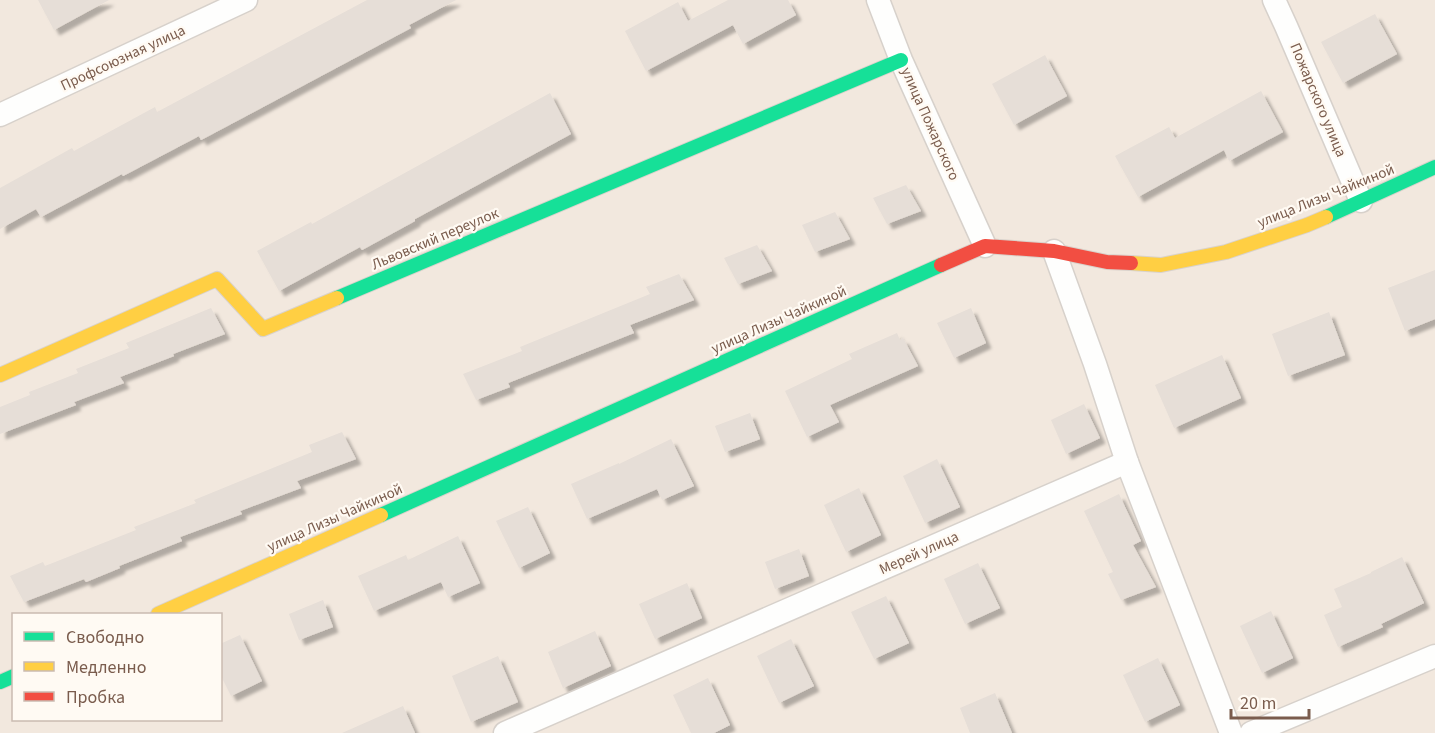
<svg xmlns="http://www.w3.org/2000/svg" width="1435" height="733" font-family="'Source Sans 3',sans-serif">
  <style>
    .residential { fill: #f2e8de; fill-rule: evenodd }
    .building { fill: #e6ded7; filter: url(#shadow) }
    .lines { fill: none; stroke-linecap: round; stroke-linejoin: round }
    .street-casing { stroke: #d7d1cb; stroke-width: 25 }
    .fast-casing { stroke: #d9d2cb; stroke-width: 16 }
    .slow-casing { stroke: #d9d2cb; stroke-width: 16 }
    .jam-casing { stroke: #d9d2cb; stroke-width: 16 }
    .street { stroke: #fefefd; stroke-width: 22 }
    .fast { stroke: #16e098; stroke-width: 14 }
    .slow { stroke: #ffcf43; stroke-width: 14 }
    .jam { stroke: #f24e42; stroke-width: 14 }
    .labels { text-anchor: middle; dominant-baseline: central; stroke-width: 4.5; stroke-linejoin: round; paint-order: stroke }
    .street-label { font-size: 15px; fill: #7a5c4d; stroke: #fffaf3 }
  </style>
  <defs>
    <filter id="shadow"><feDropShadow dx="5.5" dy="5.5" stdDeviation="1.5" flood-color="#0004"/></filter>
  </defs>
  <rect width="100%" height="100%" fill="#f9f5f0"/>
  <path class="residential" d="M0,0H1435V733H0ZM14,614H220V720H14Z"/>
  <g class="building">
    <path d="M38,0H109L54,30Z"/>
    <path d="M367,0H456L409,25L411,28L201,140L199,136L123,176L122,174L41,217L36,209L0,229V188L72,148L74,151L155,107L157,112Z"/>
    <path d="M728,0H788L796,15L743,44L733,25L646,71L625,31L678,2L688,21Z"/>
    <path d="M1375,14L1397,54L1343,83L1321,42Z"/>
    <path d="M1045,55L1067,96L1014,125L992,84Z"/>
    <path d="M1261,91L1283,132L1229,161L1224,150L1138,197L1115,156L1169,127L1175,138Z"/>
    <path d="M550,93L571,134L415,219V221L362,250L360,247L279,291L257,251L311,222L312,224Z"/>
    <path d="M906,185L921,211L887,224L873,198Z"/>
    <path d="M835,212L850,239L815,252L802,225Z"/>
    <path d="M757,245L772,271L738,284L724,258Z"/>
    <path d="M1435,270V319L1405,331L1388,288Z"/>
    <path d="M679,274L694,300L630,325L634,333L508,383L510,387L476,400L463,374L522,351L520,347L650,294L646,287Z"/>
    <path d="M211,308L225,334L173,354L174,356L120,377L124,383L74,402L76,405L0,434V407L30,395L29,392L78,373L76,369L129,348L126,343Z"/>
    <path d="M971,308L986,343L954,358L937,323Z"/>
    <path d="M1329,312L1345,355L1288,376L1272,334Z"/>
    <path d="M897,333L900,340L903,338L918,366L830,405L839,422L807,437L785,391L852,359L849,354Z"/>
    <path d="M1222,355L1241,398L1174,428L1155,385Z"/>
    <path d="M1084,404L1100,438L1066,454L1051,420Z"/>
    <path d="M750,413L760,439L725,452L715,426Z"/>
    <path d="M342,432L356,459L297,481L301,488L240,511L242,514L180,537L182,541L119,566L120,568L86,582L84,579L24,602L10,576L43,562L45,566L136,530L134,527L196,503L194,500L312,452L309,445Z"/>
    <path d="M671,439L694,486L662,500L657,489L587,519L571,484L619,463V464Z"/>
    <path d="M937,459L960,507L925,523L903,476Z"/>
    <path d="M859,488L881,535L846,552L824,505Z"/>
    <path d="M1119,494L1141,541L1133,545L1156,587L1121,600L1108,574L1113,572L1084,511Z"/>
    <path d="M528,507L550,553L519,568L496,521Z"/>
    <path d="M458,536L480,583L448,597L441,582L374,611L358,576L406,555L408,560Z"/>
    <path d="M799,549L809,576L775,589L765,562Z"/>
    <path d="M1402,557L1424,603L1381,624L1383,627L1338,647L1324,615L1342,607L1334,589L1371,573V572Z"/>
    <path d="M978,563L1000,608L965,624L944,579Z"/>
    <path d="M687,583L702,618L655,639L639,604Z"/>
    <path d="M886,596L909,643L874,659L851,612Z"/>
    <path d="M323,600L333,627L299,640L289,614Z"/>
    <path d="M1271,611L1293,658L1262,673L1240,626Z"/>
    <path d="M595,631L611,666L563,688L548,652Z"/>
    <path d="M240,635L262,681L231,696L220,674V644Z"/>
    <path d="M791,639L814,686L779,703L757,656Z"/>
    <path d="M498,656L518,702L471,722L452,676Z"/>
    <path d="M1158,658L1180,705L1145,722L1123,675Z"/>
    <path d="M708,678L730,725L714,733H691L673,695Z"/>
    <path d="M995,693L1012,733H970L960,708Z"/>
    <path d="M403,706L415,733H342Z"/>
  </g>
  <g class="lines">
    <g class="street-casing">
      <g id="street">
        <path d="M878,0L901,60L985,246"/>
        <path d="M1274,0L1286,26L1361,201"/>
        <path d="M0,115L246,0"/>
        <path d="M1127,462L1231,733"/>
        <path d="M505,733L1127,462L1095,364L1054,251"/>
        <path d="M1251,733L1435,656"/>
      </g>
    </g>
    <g class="fast-casing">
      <g id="fast">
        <path d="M1326,217L1435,167"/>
        <path d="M337,298L901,60"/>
        <path d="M381,515L941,265"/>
        <path d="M0,682L14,676"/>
      </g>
    </g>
    <g class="slow-casing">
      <g id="slow">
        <path d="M1131,263L1161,265L1226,252L1307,225L1326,217"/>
        <path d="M0,375L217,279L263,329L337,298"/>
        <path d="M158,614L381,515"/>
      </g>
    </g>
    <g class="jam-casing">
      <path id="jam" d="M941,265L985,246L1054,251L1107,262L1131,263"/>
    </g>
    <use href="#street" class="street"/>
    <use href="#fast" class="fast"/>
    <use href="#slow" class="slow"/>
    <use href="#jam" class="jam"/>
  </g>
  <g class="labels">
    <g class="street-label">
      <text transform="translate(123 58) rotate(-25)">Профсоюзная улица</text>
      <text transform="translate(1318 100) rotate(67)">Пожарского улица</text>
      <text transform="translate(930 124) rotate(66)">улица Пожарского</text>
      <text transform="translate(1326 196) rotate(-22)">улица Лизы Чайкиной</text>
      <text transform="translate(435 239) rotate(-23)">Львовский переулок</text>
      <text transform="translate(779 320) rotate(-24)">улица Лизы Чайкиной</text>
      <text transform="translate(335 518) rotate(-24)">улица Лизы Чайкиной</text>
      <text transform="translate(919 553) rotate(-24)">Мерей улица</text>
    </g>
  </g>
  <rect x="12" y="613" width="210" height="108" fill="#fffaf3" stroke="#cabbb1" stroke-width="1.5"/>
  <rect x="24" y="632" width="30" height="9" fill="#16e098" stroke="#cabbb1" stroke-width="1.5"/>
  <text x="66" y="643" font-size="18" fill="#7a5c4d">Свободно</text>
  <rect x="24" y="662" width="30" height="9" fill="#ffcf43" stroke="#cabbb1" stroke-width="1.5"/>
  <text x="66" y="673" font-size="18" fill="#7a5c4d">Медленно</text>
  <rect x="24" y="692" width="30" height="9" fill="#f24e42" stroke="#cabbb1" stroke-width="1.5"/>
  <text x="66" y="703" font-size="18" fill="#7a5c4d">Пробка</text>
  <path d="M1231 709v9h78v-9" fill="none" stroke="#7a5c4d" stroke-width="3"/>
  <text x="1240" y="709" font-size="18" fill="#7a5c4d" stroke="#fffaf3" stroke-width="4.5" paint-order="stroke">20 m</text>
</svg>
